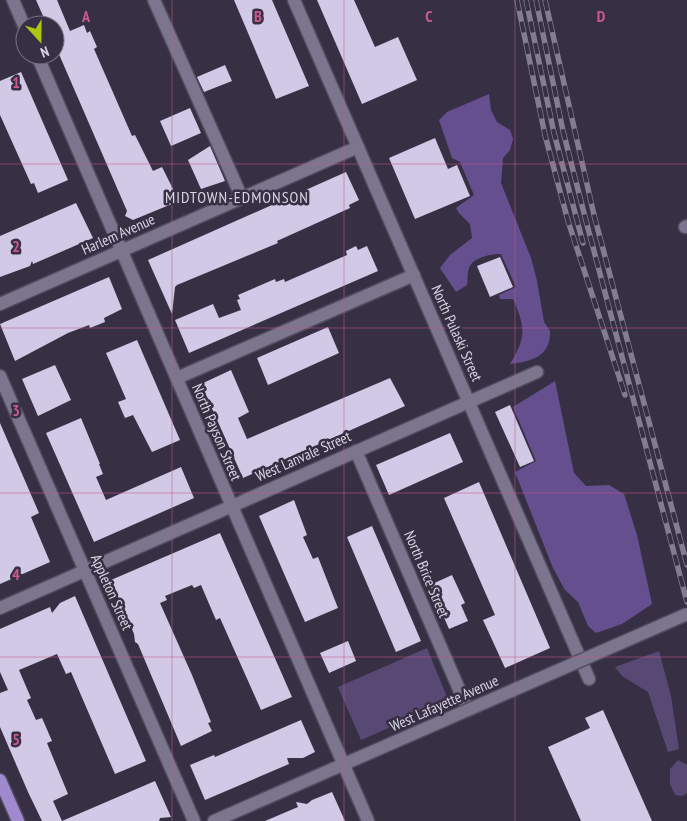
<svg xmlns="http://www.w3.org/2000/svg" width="687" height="821" font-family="'PT Sans Narrow',sans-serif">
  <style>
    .green { fill: #574973 }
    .forest { fill: #664f8f }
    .building { fill: #d1c9e5 }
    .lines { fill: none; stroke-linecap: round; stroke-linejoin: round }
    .minor-casing { stroke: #524c5f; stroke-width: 15 }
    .secondary-casing { stroke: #524c5f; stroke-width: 15 }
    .primary-casing { stroke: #524c5f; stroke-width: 15 }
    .minor { stroke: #7c758e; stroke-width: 12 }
    .secondary { stroke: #7c758e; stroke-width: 12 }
    .primary { stroke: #a089ce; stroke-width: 12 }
    .rail-casing { stroke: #837d8f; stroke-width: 5.5 }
    .rail { stroke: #373045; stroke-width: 4; stroke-dasharray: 11; stroke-linecap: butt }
    .secondary-bridge-casing { stroke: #524c5f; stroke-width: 15; stroke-linecap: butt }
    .secondary-bridge { stroke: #7c758e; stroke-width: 12 }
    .grid { fill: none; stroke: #ca5a8b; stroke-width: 1; stroke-opacity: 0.55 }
    .labels { text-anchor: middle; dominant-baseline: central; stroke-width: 5; stroke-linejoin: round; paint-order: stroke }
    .street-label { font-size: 15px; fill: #d9d5e3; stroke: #373045 }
    .neighbourhood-label { font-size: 16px; letter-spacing: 1px; fill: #d9d5e3; stroke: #373045 }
    .grid-label { font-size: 16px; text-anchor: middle; font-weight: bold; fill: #ca5a8b; stroke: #373045; stroke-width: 5; stroke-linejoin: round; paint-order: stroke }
  </style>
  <rect width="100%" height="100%" fill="#373045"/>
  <g class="green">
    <path d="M427,648L449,702L361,740L338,687Z"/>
    <path d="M659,651L671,696L679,749L668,752L648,692L622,676L615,667Z"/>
    <path d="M678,760L687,765V793L683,796L675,795L670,784V769Z"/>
  </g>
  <g class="forest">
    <path d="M489,94L491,110L497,122L510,130L513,139L510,150L503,158L501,183L531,258L537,281L544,322L550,331C551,356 532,362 510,364C527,337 525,326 513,299H500L499,295L516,287L501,254C491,254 473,257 469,268C467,273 468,280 467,285L456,292L440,268L450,255L472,238L470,224L459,213L456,208L474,195L460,162L452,158L439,120L447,112Z"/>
    <path d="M555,381L574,473L586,486L609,485L624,494L637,535L652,604L622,624L596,633L588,626L578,602L565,590L553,568L515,472L536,461L513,407Z"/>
  </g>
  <g class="building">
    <path d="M36,0H57L70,31L84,25L87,33L90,31L97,47L94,49L132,136L135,135L153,171L162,167L179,201L133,220L125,216L127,211L55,45V25H47Z"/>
    <path d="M234,0H272L309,86L276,99Z"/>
    <path d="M317,0H354L375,47L398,37L417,80L362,104Z"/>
    <path d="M225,65L232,81L204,92L197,77Z"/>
    <path d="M21,72L68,180L38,193L34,183L31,184L0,115V81Z"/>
    <path d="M190,108L201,133L171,146L160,121Z"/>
    <path d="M435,138L448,169L457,165L470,196L415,219L389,158Z"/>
    <path d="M210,146L225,181L201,189L188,160Z"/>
    <path d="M346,172L359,200L349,205L350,208L277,241L278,243L177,285L175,287L172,314L148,260Z"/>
    <path d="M76,203L93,238L33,264L32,261L30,266L0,277V236Z"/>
    <path d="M356,246L358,250L367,246L378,271L189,353L175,320L213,304L219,318L241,310L237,300L240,299L238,295L275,279L276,282L284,279L285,282L347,255L346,251Z"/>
    <path d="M500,257L513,287L490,297L477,266Z"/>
    <path d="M109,277L122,309L104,318L105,322L90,328L89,325L68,333L15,361L0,324Z"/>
    <path d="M328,327L339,353L268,385L257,358Z"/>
    <path d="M137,340L180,440L152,452L133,415L125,418L118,402L126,399L106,353Z"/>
    <path d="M55,365L71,400L38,416L22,379Z"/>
    <path d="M231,370L249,412L238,418L247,439L390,378L405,406L243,478L201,384Z"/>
    <path d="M510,405L534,461L520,467L495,412Z"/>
    <path d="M81,418L100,464H99L103,474L96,477L106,500L181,467L194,498L94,542L46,433Z"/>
    <path d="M0,423L39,513L31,517L50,562L0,584Z"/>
    <path d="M450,433L463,462L389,495L376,465Z"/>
    <path d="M479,482L550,648L505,668L483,620L495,615L444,498Z"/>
    <path d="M294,500L307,535L303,537L313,559L318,557L338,608L305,622L259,516Z"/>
    <path d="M372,526L421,641L396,652L347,537Z"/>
    <path d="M220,533L292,697L261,710L220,618L216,620L201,585L194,588L192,585L165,596L167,600L160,603L192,675L211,722L208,723L212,731L181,746L138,644L135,642L134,634L111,580Z"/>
    <path d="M452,575L465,603L461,605L468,621L449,629L430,585Z"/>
    <path d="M75,596L146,761L115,774L71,672L66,674L57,654L19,670L31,698L27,700L36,720L42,718L52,741L47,743L68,794L53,801L62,821L155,781L171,817L160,818L159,821H42L28,792L0,727V693L8,690L0,672V629L50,607L52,613L60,603Z"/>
    <path d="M348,641L356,661L329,673L320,653Z"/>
    <path d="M603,710L652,821H581L548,747L590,728L585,718Z"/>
    <path d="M301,720L315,752L303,758H287L289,764L205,800L190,765L214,755L215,757Z"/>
    <path d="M332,792L345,821H265L298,807L296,802L307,804L312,800Z"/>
  </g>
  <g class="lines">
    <g class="minor-casing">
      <g id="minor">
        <path d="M13,0L25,28"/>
        <path d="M154,0L242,198"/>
        <path d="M294,0L589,679"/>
        <path d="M37,55L368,821"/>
        <path d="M685,227L687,226"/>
        <path d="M0,304L358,147"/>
        <path d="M0,376L194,821"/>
        <path d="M177,378L414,275"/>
        <path d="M356,451L468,710L477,706"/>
        <path d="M0,608L537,372"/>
      </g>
    </g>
    <g class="secondary-casing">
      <path id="secondary" d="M214,821L390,744"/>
    </g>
    <g class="primary-casing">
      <path id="primary" d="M0,780L18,821"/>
    </g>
    <use href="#minor" class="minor"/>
    <use href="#secondary" class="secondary"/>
    <use href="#primary" class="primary"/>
    <g class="rail-casing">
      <g id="rail">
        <path d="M517,0L545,135L568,221L625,395"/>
        <path d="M526,0L554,133L583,243"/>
        <path d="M536,0L563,131L585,217L687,602"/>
        <path d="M545,0L594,215L687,565"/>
      </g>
    </g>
    <use href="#rail" class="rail"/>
    <g class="secondary-bridge-casing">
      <path id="secondary-bridge" d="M390,744L687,614"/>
    </g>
    <use href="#secondary-bridge" class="secondary-bridge"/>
  </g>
  <path class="grid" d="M172,0V821M344,0V821M515,0V821M0,164H687M0,328H687M0,493H687M0,657H687"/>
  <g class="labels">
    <g class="street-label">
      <text transform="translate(118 234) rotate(-24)">Harlem Avenue</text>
      <text transform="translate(457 333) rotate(66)">North Pulaski Street</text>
      <text transform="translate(217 432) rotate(67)">North Payson Street</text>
      <text transform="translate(303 456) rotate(-24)">West Lanvale Street</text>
      <text transform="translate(427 574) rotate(67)">North Brice Street</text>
      <text transform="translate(112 592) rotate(66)">Appleton Street</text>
      <text transform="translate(444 703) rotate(-24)">West Lafayette Avenue</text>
    </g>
    <g class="neighbourhood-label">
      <text x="237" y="197">MIDTOWN-EDMONSON</text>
    </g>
  </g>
  <g class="grid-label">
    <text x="86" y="22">A</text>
    <text x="258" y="22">B</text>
    <text x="429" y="22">C</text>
    <text x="601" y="22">D</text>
    <text x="16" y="88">1</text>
    <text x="16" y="252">2</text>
    <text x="16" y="416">3</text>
    <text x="16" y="580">4</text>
    <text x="16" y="745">5</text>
  </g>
  <g transform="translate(40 40) rotate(159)"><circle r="24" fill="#373045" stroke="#787284"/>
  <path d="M0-4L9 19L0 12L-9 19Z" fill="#acc611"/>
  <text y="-8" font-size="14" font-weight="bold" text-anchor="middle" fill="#d9d5e3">N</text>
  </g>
</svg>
